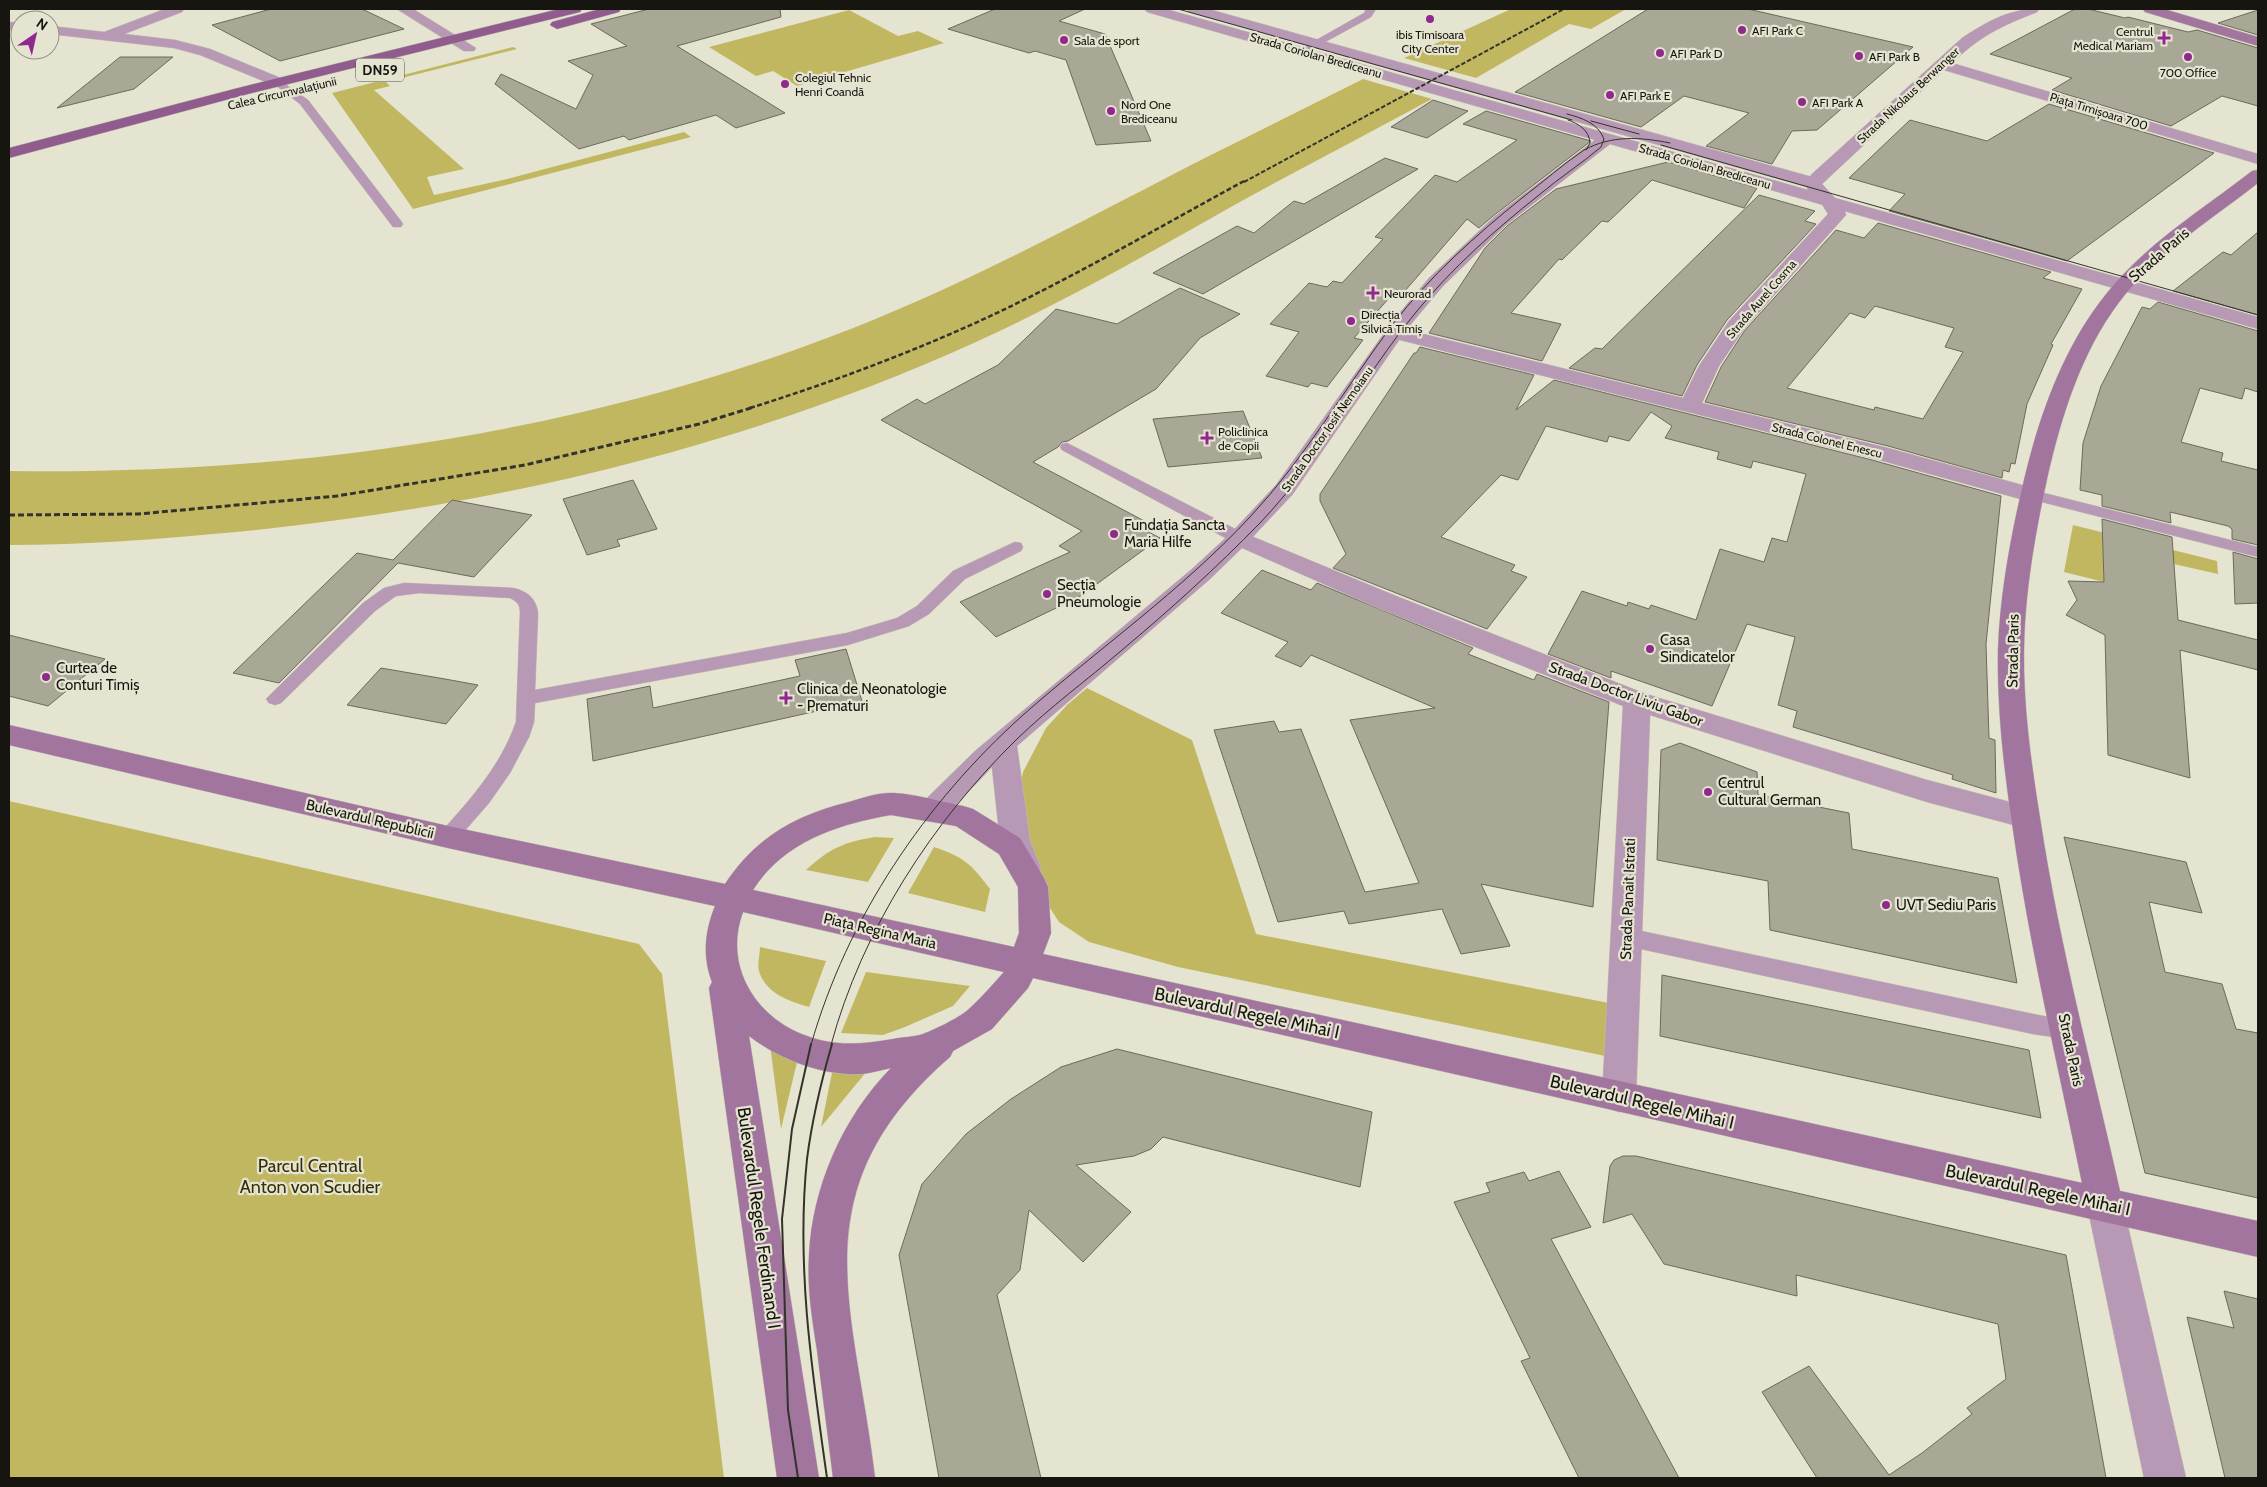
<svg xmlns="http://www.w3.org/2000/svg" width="2267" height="1487" font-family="Cabin,sans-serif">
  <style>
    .green { fill: #c2b761 }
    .building { fill: #a9a795; stroke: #6c6b5a; fill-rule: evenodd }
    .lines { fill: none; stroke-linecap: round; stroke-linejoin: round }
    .service-casing { stroke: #c0bfae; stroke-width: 1 }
    .minor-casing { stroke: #c0bfae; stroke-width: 1 }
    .tertiary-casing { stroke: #c0bfae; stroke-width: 1 }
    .secondary-casing { stroke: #c0bfae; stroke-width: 1 }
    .primary-casing { stroke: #c0bfae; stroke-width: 1 }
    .service { fill: #b799b5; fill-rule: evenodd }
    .minor { fill: #b799b5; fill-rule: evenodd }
    .tertiary { fill: #b799b5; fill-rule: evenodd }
    .secondary { fill: #a1759e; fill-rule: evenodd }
    .primary { fill: #905b8d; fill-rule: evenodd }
    .tram-far1 { stroke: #34332b; stroke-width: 1 }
    .tram { stroke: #34332b; stroke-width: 2 }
    .rail-far2 { stroke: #34332b; stroke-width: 2; stroke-dasharray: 4.5 2; stroke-linecap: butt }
    .rail-far1 { stroke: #34332b; stroke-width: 2.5; stroke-dasharray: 5 2.5; stroke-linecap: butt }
    .rail { stroke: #34332b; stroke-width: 3; stroke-dasharray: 6 3; stroke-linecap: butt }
    .poi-dot { fill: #90288e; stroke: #e5e4d1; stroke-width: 2 }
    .labels { text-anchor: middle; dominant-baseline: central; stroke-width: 4.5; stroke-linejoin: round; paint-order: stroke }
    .far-poi-label { font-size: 12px; fill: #16150f; stroke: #e5e4d1; text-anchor: start }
    .far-street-label { font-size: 12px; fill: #16150f; stroke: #e5e4d1 }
    .shield { fill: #e5e4d1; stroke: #545349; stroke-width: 1 }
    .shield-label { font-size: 14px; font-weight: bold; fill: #16150f }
    .street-label { font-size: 15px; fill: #16150f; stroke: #e5e4d1 }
    .poi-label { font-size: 15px; fill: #16150f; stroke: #e5e4d1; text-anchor: start }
    .near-street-label { font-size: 18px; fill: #16150f; stroke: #e5e4d1 }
    .near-park-label { font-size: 18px; fill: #342f06; stroke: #e5e4d1 }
  </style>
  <rect width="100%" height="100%" fill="#e5e4d1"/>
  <g class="green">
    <path d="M1511,9H1626L1591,29L1569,24L1476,78L1404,58Z"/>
    <path d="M849,10L898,36L918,31L944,43L797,86L773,71L756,76L709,47Z"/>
    <path d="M513,47L517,49L386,82L390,86L374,90L464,169L427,177L434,195L503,180L684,132L691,137L413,209L332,93Z"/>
    <path d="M1363,79L1432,99C1367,134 1302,168 1238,203C1151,252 1066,301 976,342C742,448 491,507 236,532C160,539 85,545 9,545V471C285,475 568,436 827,338C937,297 1040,243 1145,189C1217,151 1290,116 1363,79Z"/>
    <path d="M2073,525L2217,561L2218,574L2103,548L2104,582L2064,572Z"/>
    <path d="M1087,688L1192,740L1256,934L1609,1003L1605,1056L1178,967L1089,942L1059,922L1039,891L1016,803L1023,772L1046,728L1067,705Z"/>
    <path d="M9,801L639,944L662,974L724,1478H9Z"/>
    <path d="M875,837L894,838L868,882L806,870C830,848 844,842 875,837Z"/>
    <path d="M934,847C964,857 971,864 990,889L985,912L908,893Z"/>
    <path d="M760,947L826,961L809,1007C789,1001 766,994 759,971C757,965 760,954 760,947Z"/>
    <path d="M866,972L970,986L953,1006L905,1027L883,1035L841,1033Z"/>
    <path d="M770,1045L798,1058L781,1129Z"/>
    <path d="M833,1068L867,1071L821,1127Z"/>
  </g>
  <g class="building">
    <path d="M271,9H362L404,29L280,61L212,25Z"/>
    <path d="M649,9H780L781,17L677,46L785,113L736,128L716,115L629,140L624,136L579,149L495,84L501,74L576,109L593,75L568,61L627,46L591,24Z"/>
    <path d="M995,9H1085L1059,21L1105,34L1151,141L1096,145L1066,60L1035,51L1029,53L948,29Z"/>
    <path d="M1648,9H1748L1913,47L1817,130L1792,131L1772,164L1706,146L1749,113L1684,96L1641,127L1515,92Z"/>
    <path d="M2075,9H2088L2125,18L2128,17L2188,32L2197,30L2258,48V106L2222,96L2171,126L2052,90L2072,78L1990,54Z"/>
    <path d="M2258,10V35L2218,23Z"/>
    <path d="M120,57H173L134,89L57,108Z"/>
    <path d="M1433,100L1468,111L1427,138L1391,127Z"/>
    <path d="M2049,104L2214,153L2067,261L1889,211L1905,194L1849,178L1910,120L1987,141Z"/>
    <path d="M1486,111L1591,141L1493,216L1479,228L1467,219L1404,292L1396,290L1354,338L1363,340L1327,387L1311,383L1308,387L1266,376L1299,332L1270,324L1309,283L1327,287L1333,281L1342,283L1383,239L1375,237L1435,175L1457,182L1517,140L1463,124Z"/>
    <path d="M1385,158L1418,169L1203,294L1153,273L1237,226L1254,233L1294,201L1304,204Z"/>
    <path d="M1668,162L1757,188L1744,208L1652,180L1608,222L1602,221L1562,260L1559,259L1511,313L1561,324L1542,361L1429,333L1485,248L1507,226L1556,189Z"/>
    <path d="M1759,195L1815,211L1805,221L1816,224L1727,320L1697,365L1682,396L1569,368L1595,348L1602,349Z"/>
    <path d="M1878,223L2051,272L2043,278L2082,289L2051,344L2053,345L2027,404L2015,464L2011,463L2009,472L2003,470L2002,478L1888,446L1705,402L1721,367L1745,330L1836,230L1864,238ZM1875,306L1954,328L1945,347L1963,352L1923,419L1875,407L1874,410L1787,388L1850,313L1865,318Z"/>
    <path d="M2258,232V315L2173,291L2223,252L2231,255Z"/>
    <path d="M1180,288L1240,314L1200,338L1156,389L1068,441L1062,442L1058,447L1033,462L1150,524L1143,529L1160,538L1079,597L996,637L960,602L1070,552L1059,546L1082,531L881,420L917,399L925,404L998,365L1056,309L1117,324Z"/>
    <path d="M2158,302L2258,331V392L2245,388L2242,399L2200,388L2181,442L2223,453L2221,461L2258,470V545L2232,539V529L2228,526L2170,512L2171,523L2102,506V495L2080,490L2083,443L2101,386L2142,307L2150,309Z"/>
    <path d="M1420,347L1534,375L1516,410L1554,380L1872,460L2001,496L1986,644L1989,738L1995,740L1996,793L1952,779L1953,775L1793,727L1797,711L1778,705L1795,637L1747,624L1712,706L1611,671V678L1548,654L1582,591L1627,606L1628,602L1649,609L1651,605L1696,620L1720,549L1764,562L1772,538L1787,542L1806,474L1753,461L1751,468L1717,459L1719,452L1665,438L1672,426L1651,412L1629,441L1609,436L1607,442L1546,426L1518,480L1501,475L1441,537L1515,565L1511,571L1527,577L1487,629L1333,568L1346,554L1320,501V494L1414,353H1416Z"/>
    <path d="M1243,411L1262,458L1168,467L1153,419Z"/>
    <path d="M633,480L657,529L617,540L620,546L587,555L563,499Z"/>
    <path d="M452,500L532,515L474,577L398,563L279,683L233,673L357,553L393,560Z"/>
    <path d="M2102,519L2172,537L2178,620L2258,640V670L2180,650L2190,778L2108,755L2105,635L2066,615L2077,600L2068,581L2104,582Z"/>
    <path d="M2233,552L2258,559V603L2235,604Z"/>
    <path d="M1262,570L1311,590L1317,583L1473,648L1468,654L1534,680L1537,674L1609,702L1593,907L1481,884L1510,946L1461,954L1442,909L1349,924L1344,911L1278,922L1214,730L1274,721L1279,732L1301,729L1365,892L1419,883L1350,720L1435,708L1311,655L1301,667L1275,656L1288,642L1221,613Z"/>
    <path d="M9,635L105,659L48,706L9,696Z"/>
    <path d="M846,649L862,701L593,761L587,699L650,686L653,708L800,676L795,660Z"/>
    <path d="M381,668L445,679L478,685L446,724L347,705Z"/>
    <path d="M1680,743L1757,772L1758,795L1849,813L1852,849L1998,878L2017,983L1770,930L1768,881L1657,860L1661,750Z"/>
    <path d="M2064,837L2186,862L2202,913L2149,902L2165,972L2222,984L2236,1029L2258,1033V1198L2145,1173Z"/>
    <path d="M1662,975L2029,1050L2041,1118L1660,1036Z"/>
    <path d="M1117,1049L1372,1112L1360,1187L1163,1137L1151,1149L1134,1156L1076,1165L1131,1212L1083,1262L1029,1210L1020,1270L997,1295L1041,1478H939L899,1255L922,1184L966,1134L1011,1099L1061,1067Z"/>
    <path d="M1623,1156H1636L2066,1255L2106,1478H1817L1762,1392L1809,1366L1889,1475L1922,1453L1972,1414L1967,1408L2006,1379L1998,1324L1796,1275L1797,1296L1664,1264L1632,1214L1603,1223L1610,1166L1614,1160Z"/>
    <path d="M1559,1171L1591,1227L1551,1239L1679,1478H1579L1521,1361L1530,1358L1454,1202L1490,1192L1486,1183L1524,1172L1529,1181Z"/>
    <path d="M2224,1291L2258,1299V1478H2225L2187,1317L2234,1328Z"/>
  </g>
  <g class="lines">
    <g class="service-casing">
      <g id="service">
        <path d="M1366,9H1376L1371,17L1305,53L1302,54L1297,51L1364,13Z"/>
        <path d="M278,79L308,100L401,221L403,224L401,227H393L300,104L274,84L273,82Z"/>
        <path d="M1067,443L1245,534L1247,538L1245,542H1233L1062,450L1060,447L1062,444Z"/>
        <path d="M2032,490L2258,547V557L2026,498L2024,495L2026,492Z"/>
        <path d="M1015,542L1021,543L1023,547L1021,551L965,579L929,614L909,626L848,645L535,703L534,722L529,737L510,773L489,803L455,842L448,845L441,842L438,837L441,832C471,799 501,765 516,722L520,613C520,605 518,602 510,598L419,593L396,596L375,611L281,703L275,705L269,703L266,699L363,603L384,588L404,583L513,588C527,591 536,598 538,613L535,690L847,633L897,618L917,606L953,571Z"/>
        <path d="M1627,928L2033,1014L2075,1022L2078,1029L2075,1036L2067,1039L2033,1034L1627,946L1619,943L1616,937L1619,931Z"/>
      </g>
    </g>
    <g class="minor-casing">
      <g id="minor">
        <path d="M165,9H184L182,12L124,34L175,40L210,49L283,79L286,82L283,85H273L200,55L174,48L50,34V26L104,32Z"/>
        <path d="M397,9H413L476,48L474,51H464Z"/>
        <path d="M1187,9H1208L1819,179L1821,183L1819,187H1807L1189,12Z"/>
        <path d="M9,22L20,23V31L9,30Z"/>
        <path d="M1829,196C1838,198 1844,206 1846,215L1744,329L1719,366L1702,403L1888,448L2040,490L2043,495L2040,500L2032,502L2024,500L1872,458L1388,337L1385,333L1388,329L1395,327L1683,398L1699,366L1729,321L1828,214L1820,201L1823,197Z"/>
        <path d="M2124,279L2258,317V329L2117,289L2115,285L2117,281Z"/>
        <path d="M1239,531L1396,596L1646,694L1927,780L2025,806L2035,809L2039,817L2035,825L2025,828L1927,802L1650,715L1636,1097L1631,1108L1619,1112L1607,1108L1602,1097L1623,706L1378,608L1231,543L1227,538L1231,533Z"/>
        <path d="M2105,1188L2118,1193L2123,1205L2186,1478H2144L2087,1205L2092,1193Z"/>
      </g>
    </g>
    <g class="tertiary-casing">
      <path id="tertiary" d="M1145,9H1166L1808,190L1805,183L1812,174L1962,38C1987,22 2008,9 2039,9L2037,12C2001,26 1980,36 1952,63L2258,154V164L1944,70L1822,184L1835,198L2131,281L2133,285L2131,289L2124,291L1610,144L1506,225L1443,286L1406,330L1292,495L1247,543L1210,579L1017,746L1030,841L1041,868L1037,876L1026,880L1015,876L1000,841L992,767L945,816L935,819L925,816L921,808L925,800L975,751L1192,569L1231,533L1276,485L1392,322L1429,278L1494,217L1595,140L1147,12Z"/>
    </g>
    <g class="secondary-casing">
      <g id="secondary">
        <path d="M2143,9H2164L2258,37V46L2145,12Z"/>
        <path d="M2258,170V183C2211,220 2157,253 2120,301C2081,352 2061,417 2047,479C2035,534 2025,591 2024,648C2023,705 2031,762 2040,818C2059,944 2092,1067 2120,1191L2258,1221V1257L1033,978L1028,988L992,1029L953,1051L950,1057C796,1191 855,1306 875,1478H833C828,1435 822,1393 817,1350C812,1319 807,1287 809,1256C812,1187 843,1117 891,1068C881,1070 871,1073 861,1074C822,1076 779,1059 749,1036L819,1478H777L709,988L712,982C702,956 705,931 715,906L448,848L9,745V725L448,826L725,884C756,837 796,815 849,802C862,798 877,793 891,793C911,793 942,802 963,806L973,809L1020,838L1044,878L1048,887L1051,933L1043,954L2082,1183C2057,1061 2028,940 2011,816C2003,761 1997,706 1998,650C2000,593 2011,535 2024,480C2040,413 2064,346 2107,293C2147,243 2202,210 2252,171ZM891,815L956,826L999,854L1018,887L1019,933L1014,947L753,890C783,842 838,824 891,815ZM743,912L1004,972C993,984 982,997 970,1008C961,1017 936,1029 923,1034C915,1037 903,1037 893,1039C864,1044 836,1047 807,1036C755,1018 723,965 743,912Z"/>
      </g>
    </g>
    <g class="primary-casing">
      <g id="primary">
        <path d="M559,9H582L580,12L248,94L9,158V148L238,88Z"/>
        <path d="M600,9H621L619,12L557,29L550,25L552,22Z"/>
      </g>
    </g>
    <use href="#service" class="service"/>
    <use href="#minor" class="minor"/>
    <use href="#tertiary" class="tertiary"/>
    <use href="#secondary" class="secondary"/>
    <use href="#primary" class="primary"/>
    <g class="tram-far1">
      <path d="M1178,9L1572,120"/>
      <path d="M1568,120C1579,124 1589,130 1590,143L1586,150"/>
      <path d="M1591,121L1639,134"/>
      <path d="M1661,145L2258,315"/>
      <path d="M811,1045C847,918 925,803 1023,715C1098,649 1181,591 1250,517C1305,458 1345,388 1393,324C1430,276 1475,236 1522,198C1543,182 1562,165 1584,150C1612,135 1640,137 1670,143"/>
      <path d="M831,1045C862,930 932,822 1017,739C1050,707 1087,680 1122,650C1170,610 1216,568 1260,523C1321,459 1361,379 1417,311C1453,267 1495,230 1539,195C1559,178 1581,164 1601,147L1604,139C1598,123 1582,118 1567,114"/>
    </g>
    <g class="tram">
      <path d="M798,1478L788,1410L782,1219L792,1129L811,1044"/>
      <path d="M827,1478C812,1372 796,1266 807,1159C812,1120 821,1082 832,1044"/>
    </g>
    <path class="rail-far2" d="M1244,182L1564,9"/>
    <path class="rail-far1" d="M750,408C817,387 883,363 948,335C1051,291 1148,233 1246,180"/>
    <path class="rail" d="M9,515L138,514L337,496L525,465L699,424L754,407"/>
  </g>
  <g class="poi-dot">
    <circle cx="1430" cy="19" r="5"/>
    <circle cx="1742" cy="30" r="5"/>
    <path d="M2161.5 30.5h5v5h5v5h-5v5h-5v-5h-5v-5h5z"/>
    <circle cx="1064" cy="40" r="5"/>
    <circle cx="1660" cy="53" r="5"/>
    <circle cx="1859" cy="56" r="5"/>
    <circle cx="2188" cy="57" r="5"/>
    <circle cx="785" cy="84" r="5"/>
    <circle cx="1610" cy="95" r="5"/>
    <circle cx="1802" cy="102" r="5"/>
    <circle cx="1111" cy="111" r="5"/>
    <path d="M1370.5 285.5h5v5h5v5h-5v5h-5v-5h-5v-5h5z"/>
    <circle cx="1351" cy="321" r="5"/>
    <path d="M1204.5 430.5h5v5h5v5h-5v5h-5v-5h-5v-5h5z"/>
    <circle cx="1114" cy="534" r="5"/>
    <circle cx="1047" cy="594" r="5"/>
    <circle cx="1650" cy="649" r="5"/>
    <circle cx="46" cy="677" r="5"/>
    <path d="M783.5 690.5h5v5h5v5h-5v5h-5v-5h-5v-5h5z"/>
    <circle cx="1708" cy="792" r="5"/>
    <circle cx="1886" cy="905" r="5"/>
  </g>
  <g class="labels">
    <g class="far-poi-label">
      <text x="1752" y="30">AFI Park C</text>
      <text x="2153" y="31" text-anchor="end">Centrul<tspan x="2153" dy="14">Medical Mariam</tspan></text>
      <text x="1430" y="34" text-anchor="middle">ibis Timisoara<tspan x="1430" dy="14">City Center</tspan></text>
      <text x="1074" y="40">Sala de sport</text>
      <text x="1670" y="53">AFI Park D</text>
      <text x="1869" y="56">AFI Park B</text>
      <text x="2188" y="72" text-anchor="middle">700 Office</text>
      <text x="795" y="77">Colegiul Tehnic<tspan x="795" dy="14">Henri Coandă</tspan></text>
      <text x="1620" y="95">AFI Park E</text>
      <text x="1812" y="102">AFI Park A</text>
      <text x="1121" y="104">Nord One<tspan x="1121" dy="14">Brediceanu</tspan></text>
      <text x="1384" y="293">Neurorad</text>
      <text x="1361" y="314">Direcția<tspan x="1361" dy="14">Silvică Timiș</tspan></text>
      <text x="1218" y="431">Policlinica<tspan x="1218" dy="14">de Copii</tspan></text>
    </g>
    <g class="far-street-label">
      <text transform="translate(1316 55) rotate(16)">Strada Coriolan Brediceanu</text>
      <text transform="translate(282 93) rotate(-13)">Calea Circumvalațiunii</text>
      <text transform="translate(1908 95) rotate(-43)">Strada Nikolaus Berwanger</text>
      <text transform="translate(2099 111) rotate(17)">Piața Timișoara 700</text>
      <text transform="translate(1705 166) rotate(16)">Strada Coriolan Brediceanu</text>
      <text transform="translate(1761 299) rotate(-49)">Strada Aurel Cosma</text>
      <text transform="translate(1327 429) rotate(-55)">Strada Doctor Iosif Nemoianu</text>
      <text transform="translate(1827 440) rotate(14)">Strada Colonel Enescu</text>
    </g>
    <rect class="shield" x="356" y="58.5" width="48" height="23" rx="4"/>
    <g class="shield-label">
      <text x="380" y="70">DN59</text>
    </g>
    <g class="street-label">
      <text transform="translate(2159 255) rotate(-41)">Strada Paris</text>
      <text transform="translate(2013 651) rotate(-89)">Strada Paris</text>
      <text transform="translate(1626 694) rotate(20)">Strada Doctor Liviu Gabor</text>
      <text transform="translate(370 819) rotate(13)">Bulevardul Republicii</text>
      <text transform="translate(1628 899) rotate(-88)">Strada Panait Istrati</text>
      <text transform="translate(880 931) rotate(13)">Piața Regina Maria</text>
      <text transform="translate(2071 1050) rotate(78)">Strada Paris</text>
    </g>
    <g class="poi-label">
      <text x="1124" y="525">Fundația Sancta<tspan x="1124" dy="17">Maria Hilfe</tspan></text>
      <text x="1057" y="585">Secția<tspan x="1057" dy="17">Pneumologie</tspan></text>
      <text x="1660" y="640">Casa<tspan x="1660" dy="17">Sindicatelor</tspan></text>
      <text x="56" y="668">Curtea de<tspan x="56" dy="17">Conturi Timiș</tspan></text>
      <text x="797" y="689">Clinica de Neonatologie<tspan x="797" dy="17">- Prematuri</tspan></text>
      <text x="1718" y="783">Centrul<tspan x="1718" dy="17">Cultural German</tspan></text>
      <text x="1896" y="905">UVT Sediu Paris</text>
    </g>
    <g class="near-street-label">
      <text transform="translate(1247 1013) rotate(12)">Bulevardul Regele Mihai I</text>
      <text transform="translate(1642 1102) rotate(13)">Bulevardul Regele Mihai I</text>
      <text transform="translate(2038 1190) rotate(12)">Bulevardul Regele Mihai I</text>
      <text transform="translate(759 1218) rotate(82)">Bulevardul Regele Ferdinand I</text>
    </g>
    <g class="near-park-label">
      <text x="310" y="1166">Parcul Central<tspan x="310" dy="21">Anton von Scudier</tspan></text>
    </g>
  </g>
  <rect width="2267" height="1487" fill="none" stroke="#16150f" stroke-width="20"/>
  <g transform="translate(35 35) rotate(34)"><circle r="24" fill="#e5e4d1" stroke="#929183"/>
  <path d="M0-4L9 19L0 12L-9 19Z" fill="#90288e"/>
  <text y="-8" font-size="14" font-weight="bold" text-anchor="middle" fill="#16150f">N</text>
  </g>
</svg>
